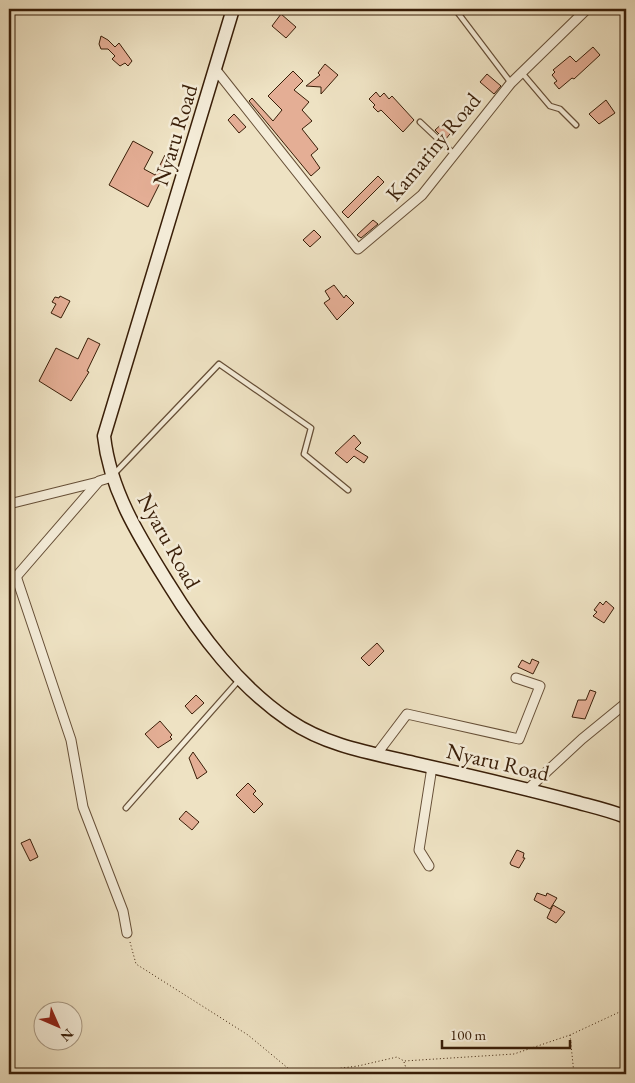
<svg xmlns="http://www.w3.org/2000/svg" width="635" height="1083" font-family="'EB Garamond',serif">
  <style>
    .building { fill: #e4ae95; stroke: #391e08 }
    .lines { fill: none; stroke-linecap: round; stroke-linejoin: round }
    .lane-casing { stroke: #664f37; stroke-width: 7 }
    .street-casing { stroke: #664f37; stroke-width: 11 }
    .secondary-casing { stroke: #391e08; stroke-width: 15 }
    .path { stroke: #391e08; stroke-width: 1; stroke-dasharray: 1 2.5; stroke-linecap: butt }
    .lane { stroke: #f4ecd8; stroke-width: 4.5 }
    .street { stroke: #f4ecd8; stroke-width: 9 }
    .secondary { stroke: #f4ecd8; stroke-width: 12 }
    .labels { text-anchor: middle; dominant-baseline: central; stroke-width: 5; stroke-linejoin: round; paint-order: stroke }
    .street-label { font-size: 22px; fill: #391e08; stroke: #f4ecd8 }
  </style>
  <rect width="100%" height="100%" fill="#eee2c3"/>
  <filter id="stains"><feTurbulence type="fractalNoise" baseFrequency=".004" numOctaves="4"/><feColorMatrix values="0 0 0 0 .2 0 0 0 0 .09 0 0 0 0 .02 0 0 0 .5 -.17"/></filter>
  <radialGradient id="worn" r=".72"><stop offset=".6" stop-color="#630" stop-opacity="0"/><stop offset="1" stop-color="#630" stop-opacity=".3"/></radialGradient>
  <g class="building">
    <path d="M281,14L296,27L286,38L272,26Z"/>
    <path d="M101,36L108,40L115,47L119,43L132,61L128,66L125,63L120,66L112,59L115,56L108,49H101L99,44Z"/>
    <path d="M593,47L600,55L574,79L572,78L559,89L554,83L557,81L552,75L555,72L553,70L570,56L576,62Z"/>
    <path d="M325,64L338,75L321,94V87L306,86L320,75L318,73Z"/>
    <path d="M293,71L303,81L294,90L309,102L302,110L312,121L302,129L318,149L311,155L320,168L311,176L249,101L252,98L273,121L282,110L268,96Z"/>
    <path d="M487,74L501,86L494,94L480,82Z"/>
    <path d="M376,92L380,97L384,93L389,99L392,96L414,120L403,132L381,110L378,112L373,107L375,105L369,99Z"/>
    <path d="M606,100L615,113L599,124L589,114Z"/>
    <path d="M234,114L246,127L239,133L228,120Z"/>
    <path d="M444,122L454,129L445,140L435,130Z"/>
    <path d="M133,141L153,152L144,169L155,175L165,155L172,159L148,207L109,185Z"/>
    <path d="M378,176L384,182L348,218L342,212Z"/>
    <path d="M373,220L378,224L361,238L357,235Z"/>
    <path d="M314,230L321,237L310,247L303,240Z"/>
    <path d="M334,285L344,298L346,295L354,303L337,320L324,303L330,299L325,291Z"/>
    <path d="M60,296L70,301L61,318L51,313L56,304L52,302L55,297L59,298Z"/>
    <path d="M88,338L100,344L87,371L89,372L71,401L39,381L56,348L78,359Z"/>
    <path d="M354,435L361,443L355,449L368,457L364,463L354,456L347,463L335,453Z"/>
    <path d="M606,601L614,608L604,623L593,616L597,612L594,610L600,602L603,605Z"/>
    <path d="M377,643L384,651L369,666L361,658Z"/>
    <path d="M532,659L539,662L533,674L518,667L522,660L530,664Z"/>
    <path d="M590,690L596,692L585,719L572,717L578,700H586Z"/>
    <path d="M196,695L204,703L192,714L185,706Z"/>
    <path d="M160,721L172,735L170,737L172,739L158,748L145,734Z"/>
    <path d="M193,752L207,772L197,779L189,758Z"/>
    <path d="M248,783L256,791L253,794L263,804L254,813L236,795Z"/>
    <path d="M186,811L199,822L192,830L179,819Z"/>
    <path d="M30,839L38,857L30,861L21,843Z"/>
    <path d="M517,850L524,853L523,858H525L519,868L511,865L510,863Z"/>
    <path d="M537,893L546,896L547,893L557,898L550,909L534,900Z"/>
    <path d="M553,905L565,912L556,923L547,918Z"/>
  </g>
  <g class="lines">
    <g class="lane-casing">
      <g id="lane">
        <path d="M455,9L511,83"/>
        <path d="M522,73L550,106L560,109L576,125"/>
        <path d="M420,122L454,154"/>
        <path d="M114,474L219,364L311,428L304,454L348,490"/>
        <path d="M126,808L240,679"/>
      </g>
    </g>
    <g class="street-casing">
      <g id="street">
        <path d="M216,70L358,249L422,195L511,83L587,9"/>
        <path d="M9,504L98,482"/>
        <path d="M16,576L71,740L83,807L123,911L127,933"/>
        <path d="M9,585L99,481L112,477"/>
        <path d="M376,755L407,714L519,739L540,686L516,678"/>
        <path d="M528,789L582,739L626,703"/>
        <path d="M429,866L419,850L432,767"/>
      </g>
    </g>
    <g class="secondary-casing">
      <path id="secondary" d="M233,9L104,436C110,491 140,538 168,583C200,635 239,687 290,721C327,746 371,753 414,763C467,775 520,787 572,801C590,806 609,810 626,817"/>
    </g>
    <g class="path">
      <path d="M130,942L136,964L248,1035L295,1074L358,1066L397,1057L404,1061L514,1054L570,1035L626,1009"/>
      <path d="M570,1035L574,1074"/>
      <path d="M404,1062L408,1074"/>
    </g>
    <use href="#lane" class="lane"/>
    <use href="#street" class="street"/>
    <use href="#secondary" class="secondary"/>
  </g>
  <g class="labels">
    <g class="street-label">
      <text transform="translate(175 135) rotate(-73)">Nyaru Road</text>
      <text transform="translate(433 147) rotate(-50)">Kamariny Road</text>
      <text transform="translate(169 541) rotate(61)">Nyaru Road</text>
      <text transform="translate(498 762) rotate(13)">Nyaru Road</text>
    </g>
  </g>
  <rect width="635" height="1083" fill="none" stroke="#eee2c3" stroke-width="30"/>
  <rect x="10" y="10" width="615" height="1063" fill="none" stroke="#391e08" stroke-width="2.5"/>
  <rect x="15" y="15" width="605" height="1053" fill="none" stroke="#391e08"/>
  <g transform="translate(58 1026) rotate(135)"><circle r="24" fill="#f4ecd8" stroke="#a99a85"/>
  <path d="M0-4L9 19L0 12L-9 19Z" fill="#8f2418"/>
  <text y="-8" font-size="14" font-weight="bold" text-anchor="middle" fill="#391e08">N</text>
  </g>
  <path d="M442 1040v8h128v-8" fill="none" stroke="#391e08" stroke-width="2.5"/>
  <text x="450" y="1040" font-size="15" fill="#391e08" stroke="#f4ecd8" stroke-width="4" paint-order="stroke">100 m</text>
  <rect width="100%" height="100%" filter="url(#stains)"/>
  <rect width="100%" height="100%" fill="url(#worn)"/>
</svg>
